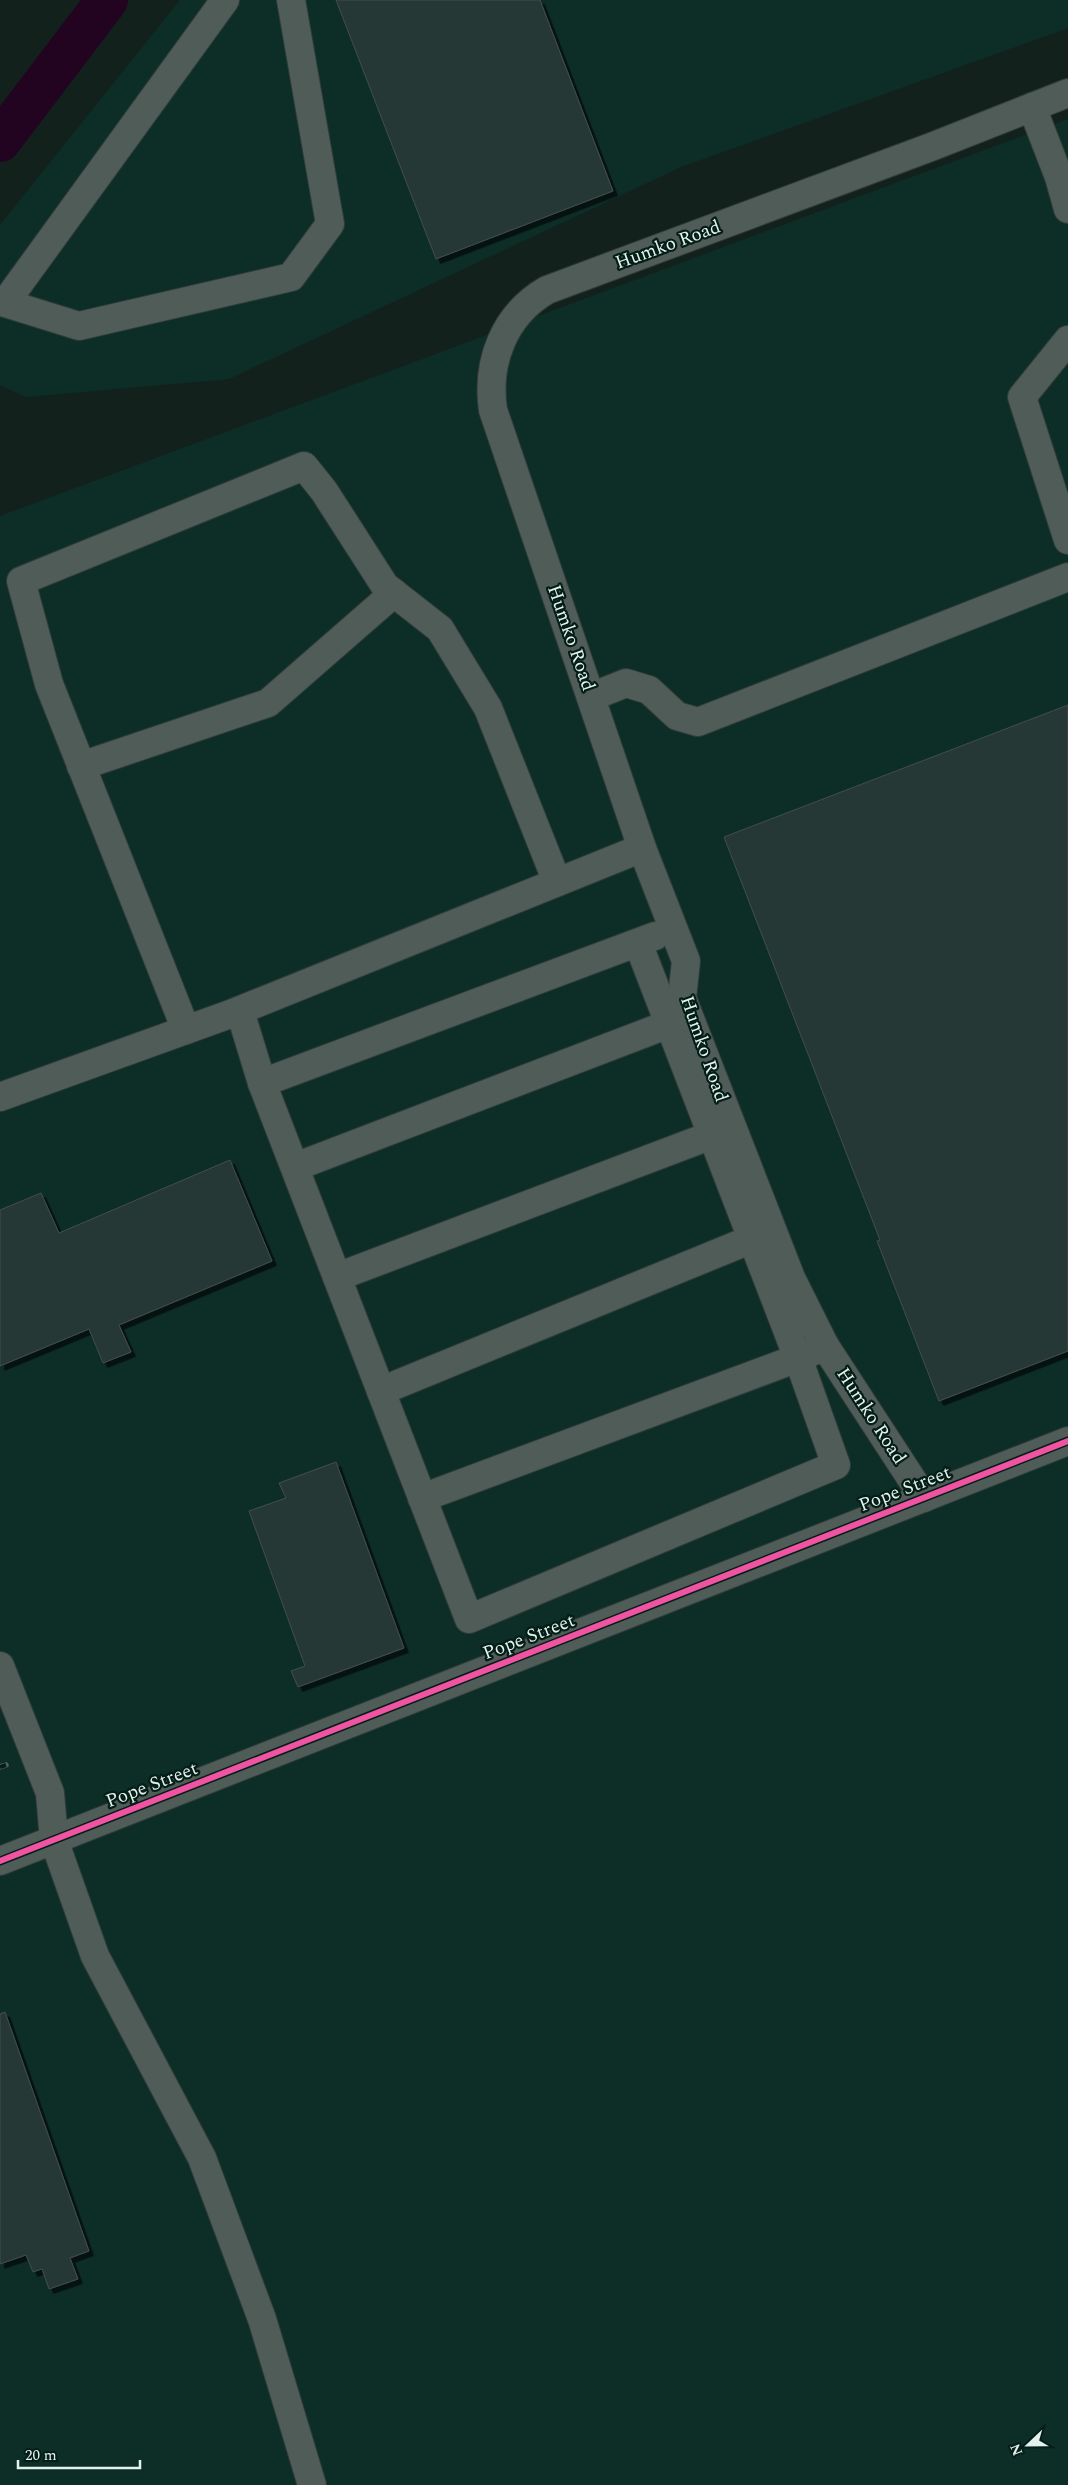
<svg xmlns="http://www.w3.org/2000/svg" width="1068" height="2485" font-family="Spectral,serif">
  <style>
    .built { fill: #0d2e26 }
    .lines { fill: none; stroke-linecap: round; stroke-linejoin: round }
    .canal { stroke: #230420; stroke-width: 42 }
    .building { fill: #283934; stroke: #424e4b; filter: url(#shadow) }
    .minor-casing { stroke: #313d39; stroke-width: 30 }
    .minor { stroke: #505c58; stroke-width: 28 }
    .rail-casing { stroke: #54605d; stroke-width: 5.5 }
    .rail { stroke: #041d17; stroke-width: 4; stroke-dasharray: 11; stroke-linecap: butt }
    .cycleway-casing { stroke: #041d17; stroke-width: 9 }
    .cycleway { stroke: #f153a3; stroke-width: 6 }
    .labels { text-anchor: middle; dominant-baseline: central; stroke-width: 4.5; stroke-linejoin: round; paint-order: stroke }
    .street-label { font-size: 19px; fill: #e3f2ed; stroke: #041d17 }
  </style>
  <defs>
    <filter id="shadow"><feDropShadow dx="4.5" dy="4.5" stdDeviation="0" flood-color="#0009"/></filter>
  </defs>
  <rect width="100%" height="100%" fill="#13211d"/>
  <g class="built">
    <path d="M180,0H1068V28L681,167L229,379L26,397L0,385V225Z"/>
    <path d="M1068,119V2485H0V516Z"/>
  </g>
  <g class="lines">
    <path class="canal" d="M0,141L107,0"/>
  </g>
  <g class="building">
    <path d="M336,0H540L613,191L436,259Z"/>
    <path d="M1068,705V1351L939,1401L877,1241L880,1240L724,837Z"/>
    <path d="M230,1160L272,1261L119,1325L131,1352L103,1363L89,1329L0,1366V1210L41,1193L59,1233Z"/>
    <path d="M336,1462L404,1648L298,1687L291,1671L305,1666L249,1511L286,1498L279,1483Z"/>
    <path d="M5,2012L89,2251L70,2258L78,2279L49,2289L42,2269L33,2272L26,2255L0,2264V2014Z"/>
  </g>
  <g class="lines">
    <g class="minor-casing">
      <g id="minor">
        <path d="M225,0L5,303L79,326L291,277L330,224L291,0"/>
        <path d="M1032,107L1059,177L1068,209"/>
        <path d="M1068,340L1022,397L1068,540"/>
        <path d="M591,697L626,683L649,690L677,716L698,722L1068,577"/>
        <path d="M81,766L268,703L394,593"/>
        <path d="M240,1011L262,1083L655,936"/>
        <path d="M186,1030L49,684L21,581L304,466L324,491L385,586L440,629L488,708L557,882"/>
        <path d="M262,1083L469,1619L836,1465L798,1358L825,1346"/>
        <path d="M0,1097L233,1013L642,848"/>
        <path d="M295,1167L669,1024"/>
        <path d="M337,1277L712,1135"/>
        <path d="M381,1391L752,1239"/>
        <path d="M422,1498L798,1358L638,943"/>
        <path d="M924,1498L825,1346L791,1278L682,998L686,961L642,848L493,410C486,362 504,315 547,290L931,147L1068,93"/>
        <path d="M0,1666L50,1793L54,1840L95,1956L202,2158L262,2319L312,2485"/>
        <path d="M0,1861L1068,1441"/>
      </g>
    </g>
    <use href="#minor" class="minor"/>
    <g class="rail-casing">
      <path id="rail" d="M0,1767L6,1765"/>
    </g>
    <use href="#rail" class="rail"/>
    <g class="cycleway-casing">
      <path id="cycleway" d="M0,1861L1068,1441"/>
    </g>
    <use href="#cycleway" class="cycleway"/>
  </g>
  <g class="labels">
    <g class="street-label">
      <text transform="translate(668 245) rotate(-20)">Humko Road</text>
      <text transform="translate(571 638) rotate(71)">Humko Road</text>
      <text transform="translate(704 1049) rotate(71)">Humko Road</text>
      <text transform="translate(871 1416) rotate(57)">Humko Road</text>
      <text transform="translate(905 1489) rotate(-21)">Pope Street</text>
      <text transform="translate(529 1637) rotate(-21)">Pope Street</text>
      <text transform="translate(152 1785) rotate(-21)">Pope Street</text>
    </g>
  </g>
  <g transform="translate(1028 2445) rotate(248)" stroke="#041d17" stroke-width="4" paint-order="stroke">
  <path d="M0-4L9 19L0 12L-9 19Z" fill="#e3f2ed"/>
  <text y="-8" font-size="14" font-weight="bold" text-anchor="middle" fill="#e3f2ed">N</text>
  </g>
  <path d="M18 2460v8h122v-8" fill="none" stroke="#e3f2ed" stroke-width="2.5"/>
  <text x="25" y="2460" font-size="15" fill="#e3f2ed" stroke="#041d17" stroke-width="4" paint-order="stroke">20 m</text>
</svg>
